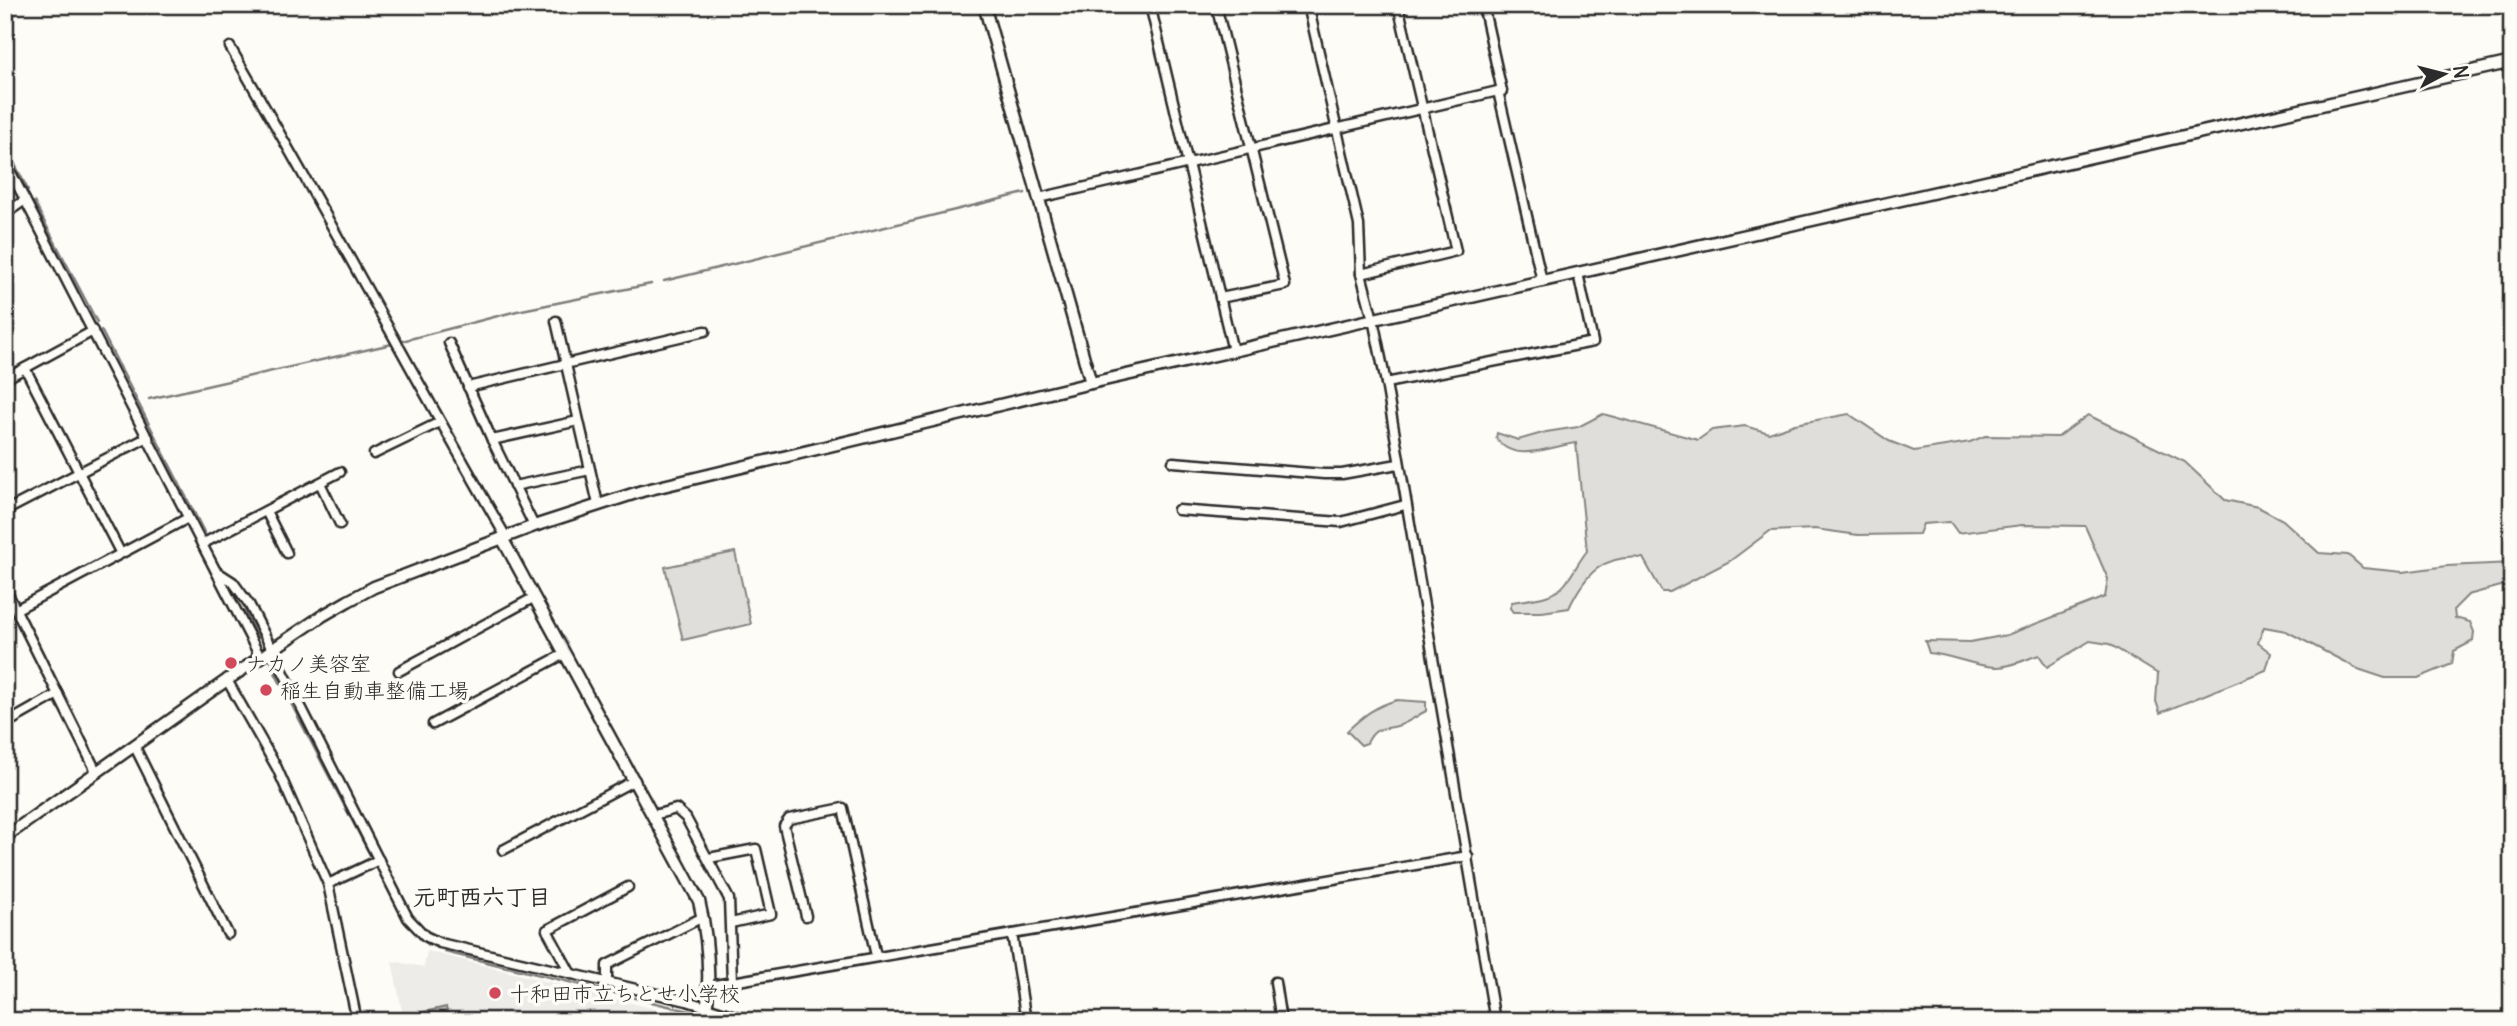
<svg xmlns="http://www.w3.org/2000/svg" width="2517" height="1026" font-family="Delius,'Klee One',sans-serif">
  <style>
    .built { fill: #edece8 }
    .green { fill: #dfdeda; stroke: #858482; stroke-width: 2 }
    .water { fill: #b5b4b1; stroke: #7e7d7b; stroke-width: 2 }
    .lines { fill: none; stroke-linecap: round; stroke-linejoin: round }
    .stream { stroke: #7e7d7b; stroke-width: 2.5 }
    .minor-casing { stroke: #2b2b2b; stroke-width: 13 }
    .tertiary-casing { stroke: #2b2b2b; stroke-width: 15 }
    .minor { stroke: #fdfcf7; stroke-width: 8 }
    .tertiary { stroke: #fdfcf7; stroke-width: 10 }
    .poi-dot { fill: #d1495b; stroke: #fdfcf7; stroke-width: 2.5 }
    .labels { text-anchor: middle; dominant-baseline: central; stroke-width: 7; stroke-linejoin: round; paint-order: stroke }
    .poi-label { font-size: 21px; fill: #2b2b2b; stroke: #fdfcf7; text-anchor: start }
    .neighbourhood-label { font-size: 23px; font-weight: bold; fill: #2b2b2b; stroke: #fdfcf7 }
  </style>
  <rect width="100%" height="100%" fill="#fdfcf7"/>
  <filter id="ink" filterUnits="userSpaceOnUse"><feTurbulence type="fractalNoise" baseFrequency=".0143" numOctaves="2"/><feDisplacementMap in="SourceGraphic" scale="14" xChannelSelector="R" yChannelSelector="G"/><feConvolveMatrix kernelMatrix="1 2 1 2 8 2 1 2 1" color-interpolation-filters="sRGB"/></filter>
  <g filter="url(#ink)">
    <path class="built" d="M427,951L694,1019V1021H404L392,961L424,967Z"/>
    <g class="green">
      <path d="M1603,414L1698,440L1712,430L1745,426L1769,433L1795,424L1849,414L1889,441L1914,451L1970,442L1985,436L2058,437L2088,415L2185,462L2225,500L2258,507L2283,520L2319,553L2348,555L2363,568L2403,572L2447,566L2512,563V583L2468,595L2454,609L2455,618L2470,622L2474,632L2473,641L2454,651L2452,664L2418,678H2385L2358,669L2286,631L2264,627L2258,643L2271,653L2266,670L2160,713L2156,701L2158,674L2109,644L2090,641L2047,667L2039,655C2026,659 2009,668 1995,667C1973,666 1952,655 1929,653L1925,641L1970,642L2007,635L2105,597L2108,579L2085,526L2022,525L1958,533L1950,522L1923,524L1919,534L1858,535L1815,529L1770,531L1730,561L1670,592H1662L1643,558C1603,554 1585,574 1569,608L1542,612H1513L1510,608L1512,602C1529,599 1553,599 1565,584C1572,575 1579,561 1587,551L1576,443C1551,446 1514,465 1496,438L1497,433L1518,440L1546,432L1578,427Z"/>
      <path d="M735,552L751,624L683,640L665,567Z"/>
      <path d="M1397,700L1426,702V711C1418,715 1409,722 1400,725C1384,731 1376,724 1367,743L1361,745L1347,731C1363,716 1375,706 1397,700Z"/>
    </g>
    <path class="water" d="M446,1007L449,1021H411L410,1015Z"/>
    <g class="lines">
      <g class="stream">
        <path d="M5,145L28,190"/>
        <path d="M34,202L97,322"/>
        <path d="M664,281L1025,193"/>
        <path d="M101,330L205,534"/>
        <path d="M402,341L517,311L651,284"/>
        <path d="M149,399L392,344"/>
        <path d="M244,610L258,638"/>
        <path d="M271,665L368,851"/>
        <path d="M381,876L406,924L429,945"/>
        <path d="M445,952L697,1013"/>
        <path d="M715,1017L727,1021"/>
      </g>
      <g class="minor-casing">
        <g id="minor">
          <path d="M1150,5L1233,351"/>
          <path d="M1216,5L1285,285L1220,298"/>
          <path d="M1308,5L1359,225L1361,274"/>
          <path d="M1398,5L1456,251L1361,274L1373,319L1386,383L1495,1021"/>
          <path d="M1483,5L1502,91H1498L1542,281"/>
          <path d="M230,47C325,209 412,374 506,537"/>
          <path d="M5,161L260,657"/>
          <path d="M1039,198L1498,91"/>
          <path d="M5,214L25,200"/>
          <path d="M556,321L598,504"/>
          <path d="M449,343L492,440L534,526"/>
          <path d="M25,368L120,552"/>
          <path d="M5,379L93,331"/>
          <path d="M1386,383L1593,342L1578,273"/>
          <path d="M468,387L705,331"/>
          <path d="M492,440L578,421"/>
          <path d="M374,454L440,422"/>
          <path d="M1173,462L1324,474H1342L1398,464"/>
          <path d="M320,483L340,524"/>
          <path d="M514,486L590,470"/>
          <path d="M1178,510L1341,522L1405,505"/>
          <path d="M5,511L148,437"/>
          <path d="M266,511L287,553"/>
          <path d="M202,544L340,472"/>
          <path d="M216,571L233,582L249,604L408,918L425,936L440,943L687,1001L751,1021"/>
          <path d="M5,588L97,773"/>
          <path d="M17,609L188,518"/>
          <path d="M399,671L533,598"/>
          <path d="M227,680L277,768L328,884L357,1021"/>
          <path d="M5,724L58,694"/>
          <path d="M433,724L564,654"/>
          <path d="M135,747L228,934"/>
          <path d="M654,815L676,809L686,818L729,899L732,982"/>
          <path d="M503,850L635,780"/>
          <path d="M709,858L756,849L771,914L731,923"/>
          <path d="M328,884L379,860"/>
          <path d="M806,916L784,826L789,819L843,808L876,956"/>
          <path d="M1012,934L1026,1021"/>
          <path d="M571,974L547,930L628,887"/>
          <path d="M607,982V965L703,917"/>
          <path d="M1275,982L1281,1021"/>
          <path d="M709,986L1468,856"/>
          <path d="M5,1009L11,1021"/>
        </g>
      </g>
      <g class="tertiary-casing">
        <g id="tertiary">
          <path d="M984,5L1091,383"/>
          <path d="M502,538L699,901C709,942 711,980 705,1021"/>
          <path d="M5,837L227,680L322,616L348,601L374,587L534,526L642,491L1091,383L2512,62"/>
        </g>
      </g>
      <use href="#minor" class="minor"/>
      <use href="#tertiary" class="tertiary"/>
    </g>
  </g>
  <g class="poi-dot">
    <circle cx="231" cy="663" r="7"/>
    <circle cx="266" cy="690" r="7"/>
    <circle cx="495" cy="993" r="7"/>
  </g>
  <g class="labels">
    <g class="poi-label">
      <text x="245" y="663">ナカノ美容室</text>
      <text x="280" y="690">稲生自動車整備工場</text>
      <text x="509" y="993">十和田市立ちとせ小学校</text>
    </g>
    <g class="neighbourhood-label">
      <text x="482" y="896">元町西六丁目</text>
    </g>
  </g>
  <rect width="2517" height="1026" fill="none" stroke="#fdfcf7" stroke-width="28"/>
  <rect x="14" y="14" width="2489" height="998" fill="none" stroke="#2b2b2b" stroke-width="2.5" filter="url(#ink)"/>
  <g transform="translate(2444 74) rotate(83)" stroke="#fdfcf7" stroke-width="5" paint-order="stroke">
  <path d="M0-5L12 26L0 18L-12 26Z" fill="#2b2b2b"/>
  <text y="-10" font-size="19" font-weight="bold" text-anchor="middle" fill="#2b2b2b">N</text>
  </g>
</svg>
